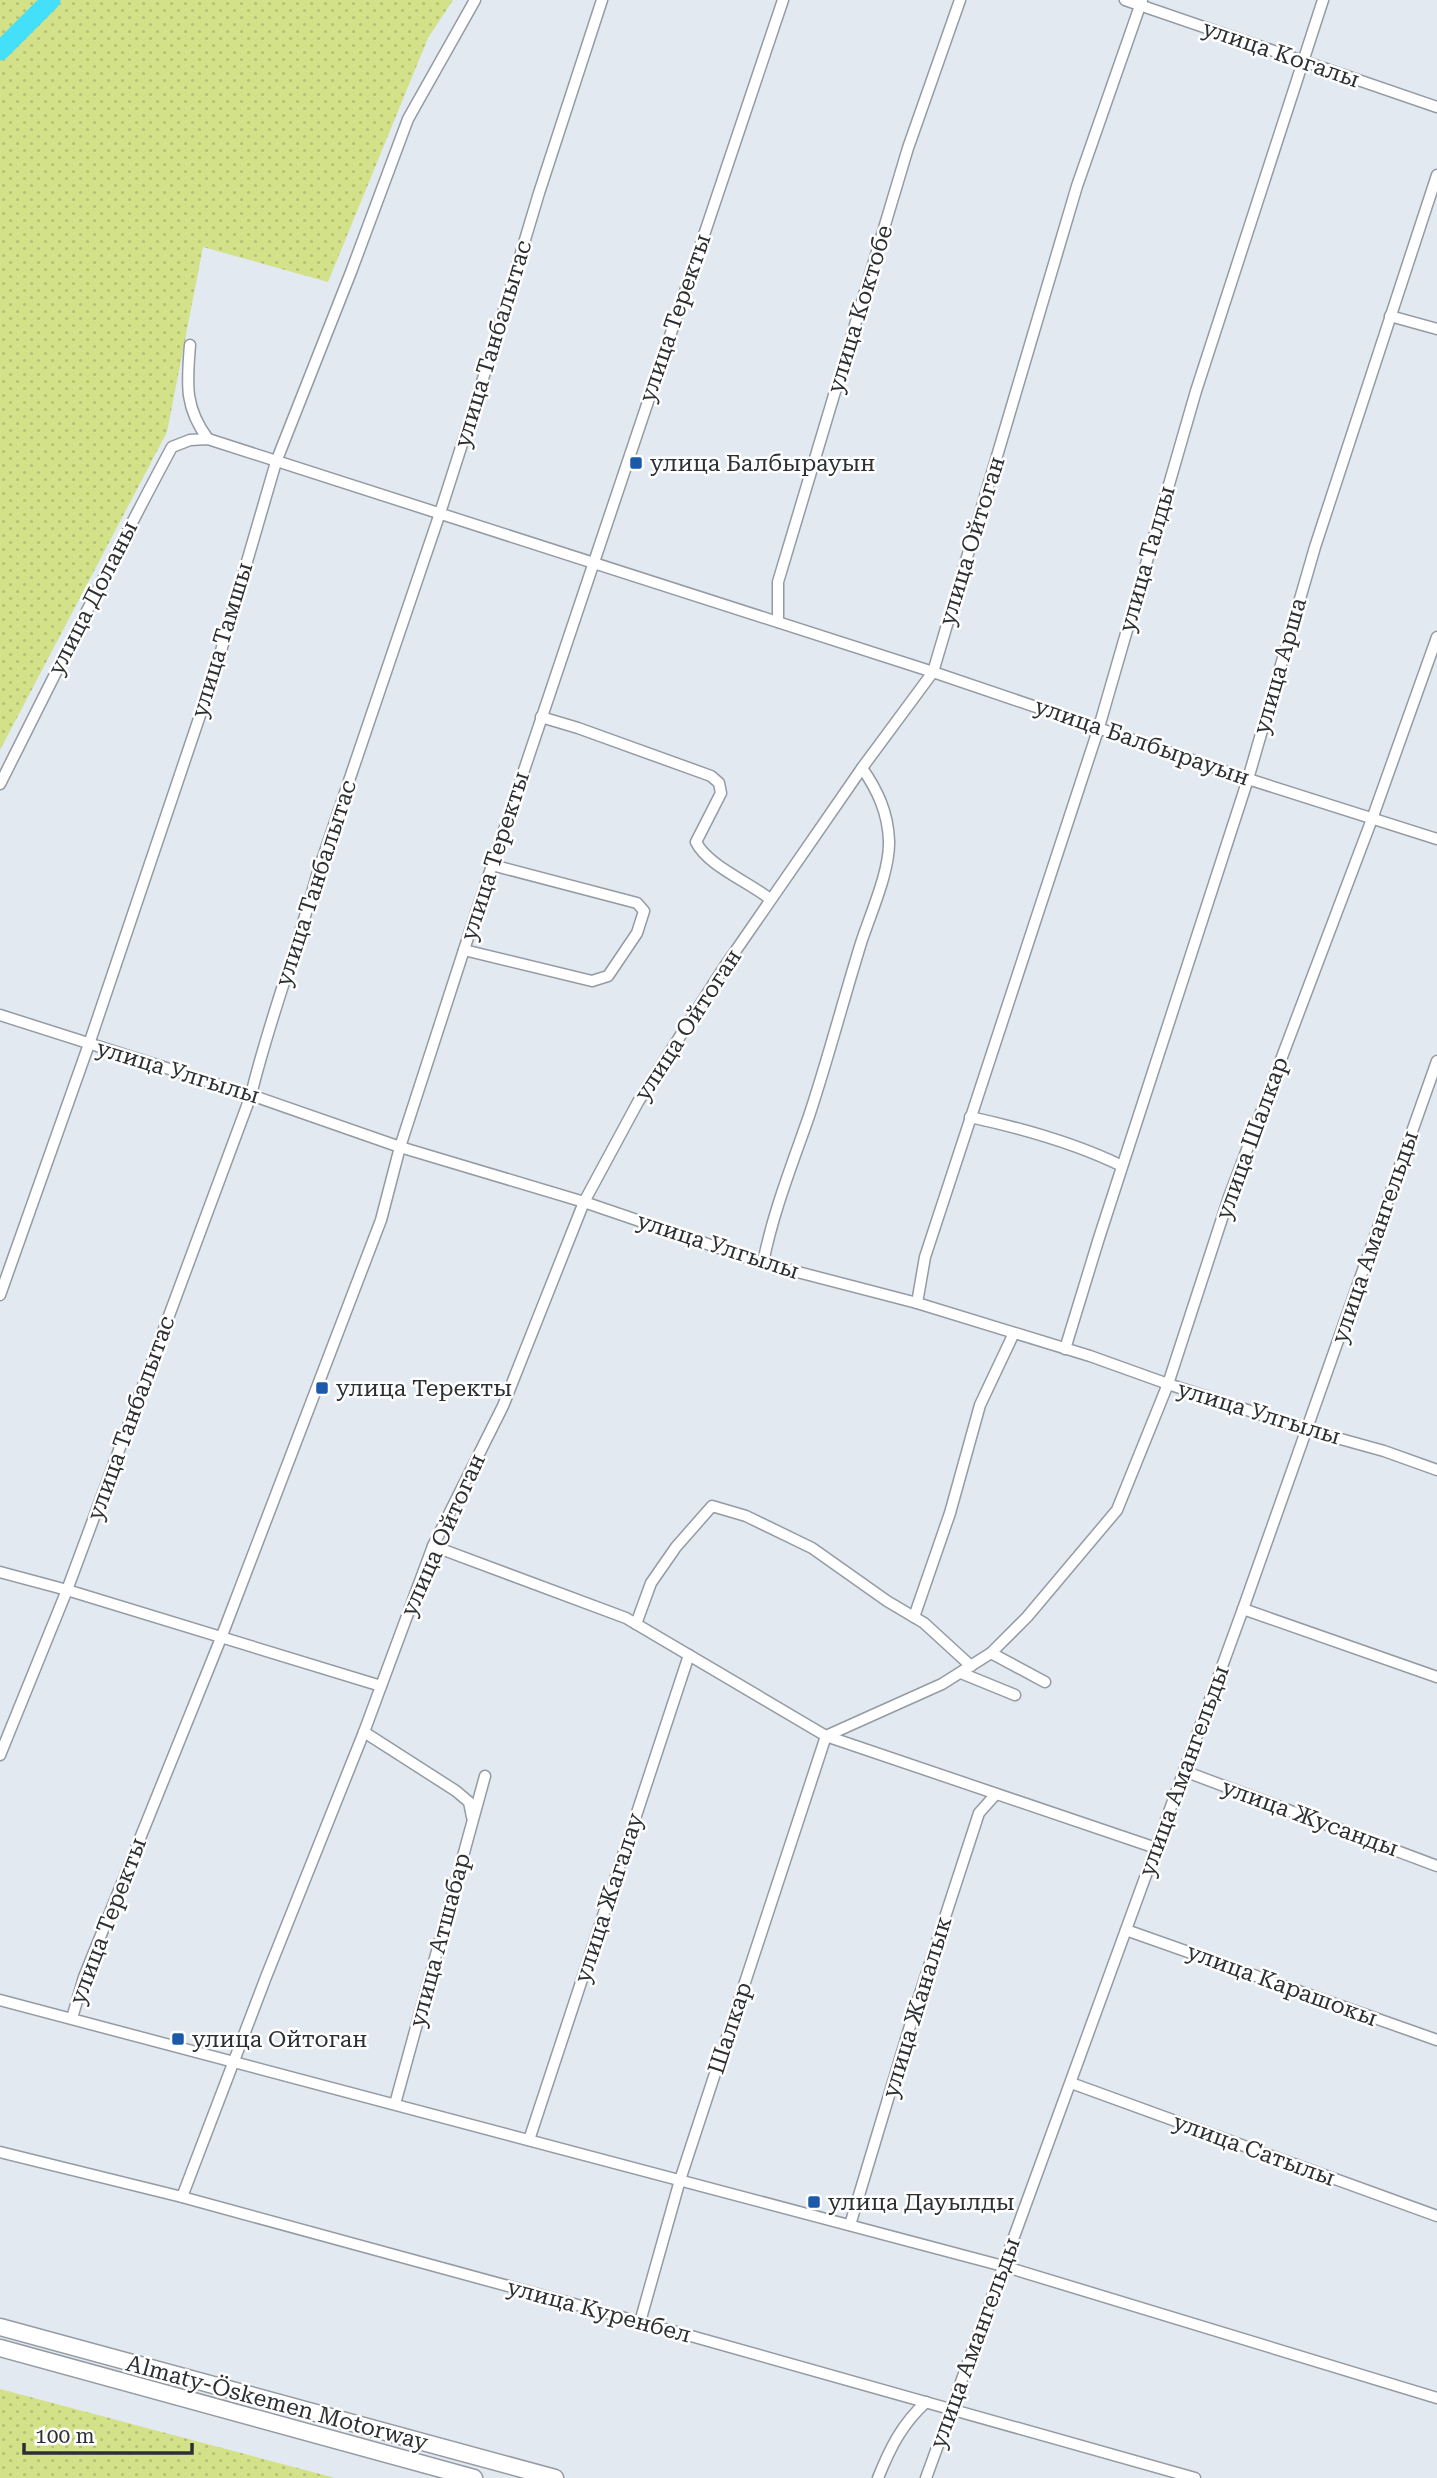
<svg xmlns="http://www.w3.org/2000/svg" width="1437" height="2478" font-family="'Roboto Serif',serif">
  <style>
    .grass { fill: url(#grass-dots) }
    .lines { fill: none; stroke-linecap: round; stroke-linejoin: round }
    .river { stroke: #44dff8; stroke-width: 19 }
    .minor-casing { stroke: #949ba2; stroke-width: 13 }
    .trunk-casing { stroke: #949ba2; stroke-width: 19 }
    .minor { stroke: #fff; stroke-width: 10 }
    .trunk { stroke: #fff; stroke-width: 16 }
    .poi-dot { fill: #1b59aa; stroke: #fff; stroke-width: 2.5 }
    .labels { text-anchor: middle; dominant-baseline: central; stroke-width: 5; stroke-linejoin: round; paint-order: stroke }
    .street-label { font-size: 23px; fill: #2d3033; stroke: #fff }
    .poi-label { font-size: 23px; fill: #2d3033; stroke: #fff; text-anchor: start }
  </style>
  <defs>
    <pattern id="grass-dots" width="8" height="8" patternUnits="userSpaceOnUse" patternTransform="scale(1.75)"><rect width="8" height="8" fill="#d3e188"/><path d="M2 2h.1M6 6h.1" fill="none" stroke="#b5c176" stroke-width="1.8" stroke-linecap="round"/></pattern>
  </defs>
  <rect width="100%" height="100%" fill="#e2e9f1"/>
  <g class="grass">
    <path d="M0,0H453L428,38L328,282L203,247L167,432L0,750Z"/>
    <path d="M0,2389L335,2478H0Z"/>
  </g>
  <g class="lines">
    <path class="river" d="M0,51L51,0"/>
    <g class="minor-casing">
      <g id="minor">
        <path d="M1125,0L1437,107"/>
        <path d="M1390,316L1437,329"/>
        <path d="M190,345C187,383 184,407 208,439"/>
        <path d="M778,622V582L908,148L960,0"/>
        <path d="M541,717L578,728L711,776L719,783L721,793L696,842C708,866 749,882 770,899"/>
        <path d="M0,784C57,671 112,558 172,447L190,440L208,439L933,672L1248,779L1437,839"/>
        <path d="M464,950L592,981L608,976L637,933L644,911L637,903L492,865"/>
        <path d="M0,1015L251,1095L400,1147L584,1202L763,1263L917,1303L1090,1356L1168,1384L1308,1430L1384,1451L1437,1470"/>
        <path d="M970,1117C1021,1128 1075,1143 1122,1166"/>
        <path d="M763,1263C773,1212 792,1165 809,1116C828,1059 843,1001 861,943C870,915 890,871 889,841C888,813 878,791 862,768"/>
        <path d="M0,1295L89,1044L216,668L276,462L351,272L408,119L475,0"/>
        <path d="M917,1303L925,1257L1099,727L1196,391L1323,0"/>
        <path d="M1065,1349L1099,1238L1248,779L1315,547L1437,175"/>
        <path d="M433,1546L626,1618L826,1736L1156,1848"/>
        <path d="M0,1572L67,1590L381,1686"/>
        <path d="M1243,1609L1437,1677"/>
        <path d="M914,1617L950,1513L980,1405L1014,1333"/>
        <path d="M636,1624L651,1583L676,1547L712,1506L746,1516L812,1548L887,1601L924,1623L971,1666"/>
        <path d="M991,1653L1045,1682"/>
        <path d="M961,1673L1015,1695"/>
        <path d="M364,1732L456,1791L469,1802L472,1817"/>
        <path d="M0,1755L67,1590L251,1095C269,1020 297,949 317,875L440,513L488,363L539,193L602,0"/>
        <path d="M1184,1771L1437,1866"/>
        <path d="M1126,1930L1437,2040"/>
        <path d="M0,2000L1003,2266L1437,2398"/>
        <path d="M72,2018L84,1977L221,1638L381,1220L400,1147L474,919L783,0"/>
        <path d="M1071,2083L1437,2216"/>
        <path d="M395,2104L485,1776"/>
        <path d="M529,2140L689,1655"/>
        <path d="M0,2152L182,2197L691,2336L1195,2478"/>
        <path d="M182,2197L266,1977L364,1732L433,1546L503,1406L584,1202L638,1102L723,969L862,768L933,672L1077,186L1142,0"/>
        <path d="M850,2225L916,2006L979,1813L996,1794"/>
        <path d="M640,2322L680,2180L826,1736L942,1684L991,1653L1027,1617L1117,1510L1168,1384L1229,1197L1372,819L1437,637"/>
        <path d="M878,2478C890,2448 902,2424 926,2402"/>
        <path d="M926,2478L1243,1609L1437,1061"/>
      </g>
    </g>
    <g class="trunk-casing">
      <g id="trunk">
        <path d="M0,2327L555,2478"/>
        <path d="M0,2348L474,2478"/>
      </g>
    </g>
    <use href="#minor" class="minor"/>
    <use href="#trunk" class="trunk"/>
  </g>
  <g class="poi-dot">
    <rect x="629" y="456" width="14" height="14" rx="3.5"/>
    <rect x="315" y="1381" width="14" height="14" rx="3.5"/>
    <rect x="171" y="2032" width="14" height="14" rx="3.5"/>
    <rect x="807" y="2195" width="14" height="14" rx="3.5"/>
  </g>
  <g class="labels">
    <g class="street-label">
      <text transform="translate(1281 54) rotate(19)">улица Когалы</text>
      <text transform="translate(860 309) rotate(-73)">улица Коктобе</text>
      <text transform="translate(675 318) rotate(-71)">улица Теректы</text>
      <text transform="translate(493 344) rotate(-73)">улица Танбалытас</text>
      <text transform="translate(972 541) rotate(-73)">улица Ойтоган</text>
      <text transform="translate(1147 559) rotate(-74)">улица Талды</text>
      <text transform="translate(93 598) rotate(-63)">улица Доланы</text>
      <text transform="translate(222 640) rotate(-73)">улица Тамшы</text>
      <text transform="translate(1280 666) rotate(-74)">улица Арша</text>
      <text transform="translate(1142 742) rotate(19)">улица Балбырауын</text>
      <text transform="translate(495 856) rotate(-72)">улица Теректы</text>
      <text transform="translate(316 883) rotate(-72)">улица Танбалытас</text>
      <text transform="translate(688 1025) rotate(-57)">улица Ойтоган</text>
      <text transform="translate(178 1072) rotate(17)">улица Улгылы</text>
      <text transform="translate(1252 1138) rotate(-70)">улица Шалкар</text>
      <text transform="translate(1375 1237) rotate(-71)">улица Амангельды</text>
      <text transform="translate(718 1246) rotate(18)">улица Улгылы</text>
      <text transform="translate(1259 1413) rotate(17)">улица Улгылы</text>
      <text transform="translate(131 1418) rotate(-70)">улица Танбалытас</text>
      <text transform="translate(443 1535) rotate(-66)">улица Ойтоган</text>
      <text transform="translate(1184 1771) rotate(-70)">улица Амангельды</text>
      <text transform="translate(1310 1818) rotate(20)">улица Жусанды</text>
      <text transform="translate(609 1898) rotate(-72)">улица Жагалау</text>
      <text transform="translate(108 1921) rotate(-69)">улица Теректы</text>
      <text transform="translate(440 1940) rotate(-75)">улица Атшабар</text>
      <text transform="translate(1282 1985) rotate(20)">улица Карашокы</text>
      <text transform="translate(917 2007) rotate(-73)">улица Жаналык</text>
      <text transform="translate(730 2028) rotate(-72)">Шалкар</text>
      <text transform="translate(1254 2150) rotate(20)">улица Сатылы</text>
      <text transform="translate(599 2311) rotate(15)">улица Куренбел</text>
      <text transform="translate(975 2343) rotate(-70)">улица Амангельды</text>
      <text transform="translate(277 2403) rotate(15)">Almaty-Öskemen Motorway</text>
    </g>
    <g class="poi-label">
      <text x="650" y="463">улица Балбырауын</text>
      <text x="336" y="1388">улица Теректы</text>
      <text x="192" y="2039">улица Ойтоган</text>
      <text x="828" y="2202">улица Дауылды</text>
    </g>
  </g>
  <path d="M24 2443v10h168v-10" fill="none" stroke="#2d3033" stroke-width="3.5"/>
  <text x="35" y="2443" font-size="21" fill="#2d3033" stroke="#ffffff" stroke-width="5" paint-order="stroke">100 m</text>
</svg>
